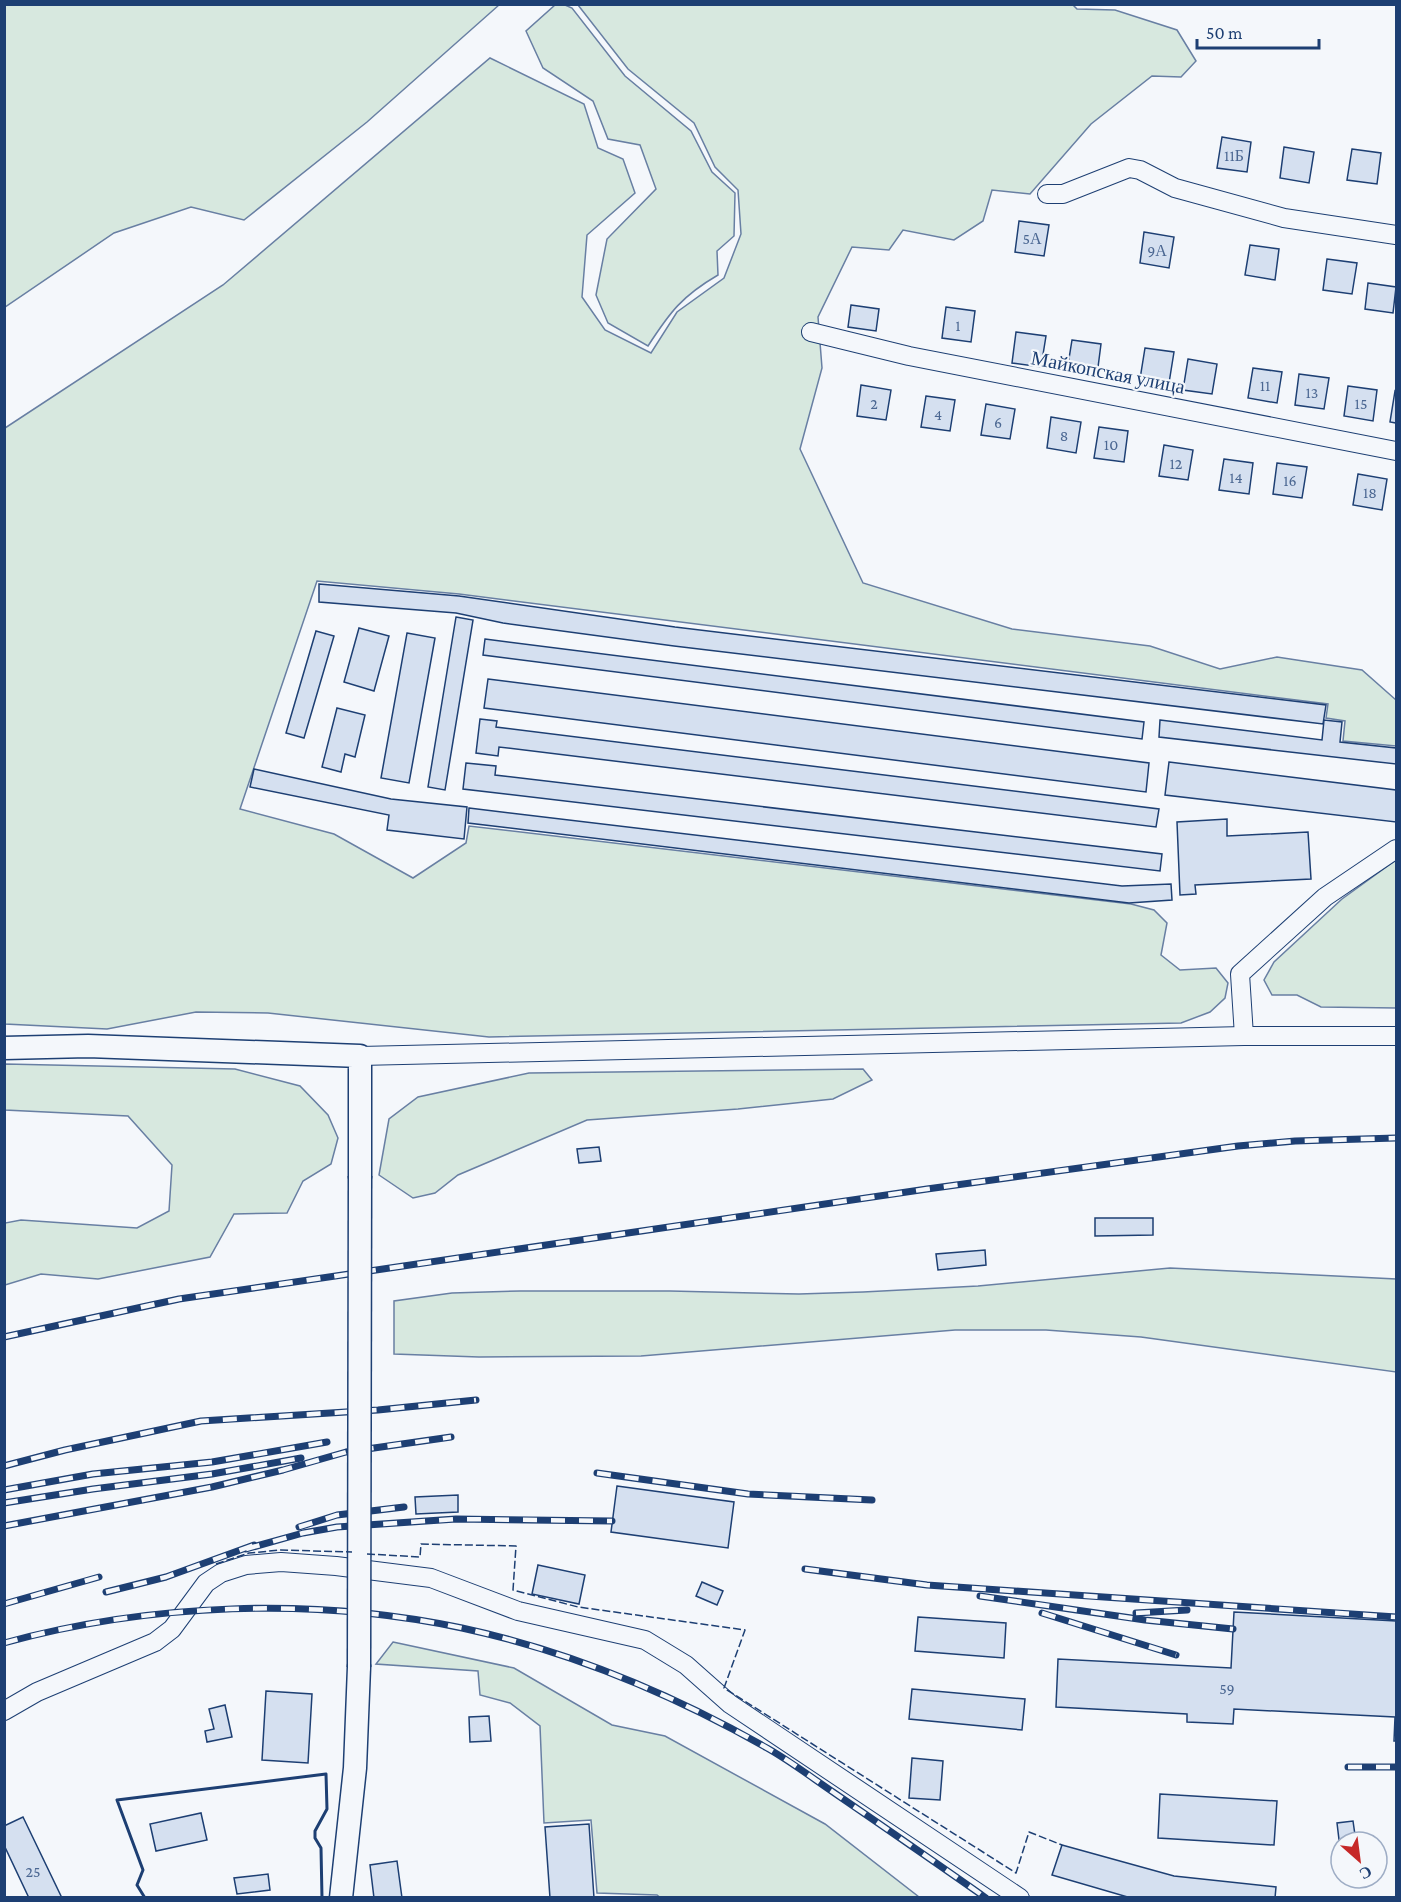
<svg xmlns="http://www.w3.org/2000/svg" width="1401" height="1902" font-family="'Crimson Pro',serif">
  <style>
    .green { fill: #d7e8df; stroke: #687fa3; stroke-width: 1.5 }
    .building { fill: #d5e0f0; stroke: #1d3f73; stroke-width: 1.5 }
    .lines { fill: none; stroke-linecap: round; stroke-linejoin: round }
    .minor-casing { stroke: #1d3f73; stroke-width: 20 }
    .major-casing { stroke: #1d3f73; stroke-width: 25 }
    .minor { stroke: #f4f7fb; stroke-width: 18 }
    .major { stroke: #f4f7fb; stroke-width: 22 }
    .rail-casing { stroke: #1d3f73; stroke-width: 7 }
    .rail { stroke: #f4f7fb; stroke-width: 4.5; stroke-dasharray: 14; stroke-linecap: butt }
    .major-bridge-casing { stroke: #1d3f73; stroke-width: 25; stroke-linecap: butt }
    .major-bridge { stroke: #f4f7fb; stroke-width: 22 }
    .fence { stroke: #1d3f73; stroke-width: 1.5; stroke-dasharray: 8 3; stroke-linecap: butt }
    .wall { stroke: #1d3f73; stroke-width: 3 }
    .labels { text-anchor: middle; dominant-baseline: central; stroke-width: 4.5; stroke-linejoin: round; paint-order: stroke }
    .number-label { font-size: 16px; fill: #4b6792 }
    .street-label { font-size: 20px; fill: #1d3f73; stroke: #f4f7fb }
  </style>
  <rect width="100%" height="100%" fill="#f4f7fb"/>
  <g class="green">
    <path d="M5,4H499V5L367,122L244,220L191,207L114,233L5,307Z"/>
    <path d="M1072,4L1077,9L1115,10L1177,30L1196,61L1181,77L1152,76L1091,124L1030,194L992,190L983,221L954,240L903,230L889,250L852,247L818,317L822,368L800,449L863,583L1012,629L1150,646L1220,669L1277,657L1362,670L1396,700V746L1343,741L1345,721L1326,718L1328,704L459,594L317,581L240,809L334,834L413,878L466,843L469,826L1131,904L1154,910L1167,923L1161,955L1180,970L1216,968L1228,983L1225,998L1210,1012L1181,1023L489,1037L268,1013L196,1012L107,1029L5,1024V428L223,285L490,58L584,104L598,148L623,159L635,193L587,235L582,297L605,330L651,353L677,312L724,278L741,234L738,190L715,167L694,123L628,69L578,5Z"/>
    <path d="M555,5H565L572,8L625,76L691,131L712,172L735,193L734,236L717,251L718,275C682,296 670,312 648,346L608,323L596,295L607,239L656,189L640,145L608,139L593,101L543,68L526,31Z"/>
    <path d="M1396,860V1008L1321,1007L1297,995H1272L1264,980L1274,962L1342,899Z"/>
    <path d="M5,1064L235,1069L300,1086L328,1115L338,1138L331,1164L303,1181L287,1213L234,1214L210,1257L98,1279L41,1274L5,1285V1223L21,1220L137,1228L169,1211L172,1165L128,1116L5,1110Z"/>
    <path d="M863,1069L872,1080L833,1099L738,1109L587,1120L458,1175L435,1193L413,1198L379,1175L389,1119L418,1097L529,1073Z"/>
    <path d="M1170,1268L1396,1279V1372L1141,1337L1046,1330H955L641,1356L479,1357L394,1354V1301L452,1293L520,1291H670L799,1294L863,1292L978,1286Z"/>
    <path d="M393,1642L514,1668L612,1725L665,1736L825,1824L919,1897L661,1898L657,1895L597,1893L591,1820L544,1823L540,1726L510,1703L480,1695L478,1671L376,1664Z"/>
  </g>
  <g class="building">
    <path d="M1222,137L1251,142L1247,172L1217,168Z"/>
    <path d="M1284,147L1314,152L1309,183L1280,178Z"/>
    <path d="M1352,149L1381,153L1377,184L1347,180Z"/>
    <path d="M1019,221L1049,225L1044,256L1015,252Z"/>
    <path d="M1144,232L1174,237L1169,268L1140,263Z"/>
    <path d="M1250,245L1279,249L1275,280L1245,275Z"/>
    <path d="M1327,259L1357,263L1352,294L1323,290Z"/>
    <path d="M1368,283L1396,287L1393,313L1365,309Z"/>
    <path d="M851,305L879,309L876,331L848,327Z"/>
    <path d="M946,307L975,311L971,342L942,338Z"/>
    <path d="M1016,332L1046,336L1041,367L1012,363Z"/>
    <path d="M1072,340L1101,344L1097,375L1067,371Z"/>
    <path d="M1145,348L1174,352L1169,383L1140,379Z"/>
    <path d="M1188,359L1217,364L1212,394L1183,390Z"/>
    <path d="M1253,368L1282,372L1277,403L1248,398Z"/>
    <path d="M1299,374L1329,378L1324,409L1295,405Z"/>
    <path d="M861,385L891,390L886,420L857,416Z"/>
    <path d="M1348,386L1377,390L1373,421L1344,416Z"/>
    <path d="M1395,391L1396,392V423L1390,422Z"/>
    <path d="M926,396L955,400L950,431L921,427Z"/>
    <path d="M986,404L1015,409L1010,439L981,435Z"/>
    <path d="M1051,417L1081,422L1076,453L1047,448Z"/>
    <path d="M1099,427L1128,431L1124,462L1094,458Z"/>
    <path d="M1164,445L1193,450L1188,480L1159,476Z"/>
    <path d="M1224,459L1253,463L1249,494L1219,490Z"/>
    <path d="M1277,463L1307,467L1302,498L1273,494Z"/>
    <path d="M1358,474L1387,479L1382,510L1353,505Z"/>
    <path d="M319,584L459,596L675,627L1326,705L1323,724L674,646L503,623L456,613L319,602Z"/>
    <path d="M456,617L473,620L445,790L428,787Z"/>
    <path d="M359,628L389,636L374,691L344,682Z"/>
    <path d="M316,631L334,636L304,738L286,733Z"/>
    <path d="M407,633L435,638L409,783L381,778Z"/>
    <path d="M485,639L1144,722L1142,739L483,655Z"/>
    <path d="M488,679L1149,763L1146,792L484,708Z"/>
    <path d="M337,708L365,715L355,757L345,754L341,772L322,767Z"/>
    <path d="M480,719L497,721L496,727L1159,809L1156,827L499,747L498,756L476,753Z"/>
    <path d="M1160,720L1322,740L1324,720L1342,722L1340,742L1396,748V764L1159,737Z"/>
    <path d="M1169,762L1396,790V822L1165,795Z"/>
    <path d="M466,763L496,766L495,775L1162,854L1160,871L463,789Z"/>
    <path d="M254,769L391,799L467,807L464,839L387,830L389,815L250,787Z"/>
    <path d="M469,808L1122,886L1171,884L1172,900L1129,903L468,823Z"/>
    <path d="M1227,819V836L1308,832L1311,879L1195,885L1196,894L1180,895L1177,822Z"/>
    <path d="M599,1147L601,1161L579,1163L577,1149Z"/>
    <path d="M1095,1218H1153V1235L1095,1236Z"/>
    <path d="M985,1250L986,1265L938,1270L936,1254Z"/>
    <path d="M617,1486L734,1502L728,1548L611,1532Z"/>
    <path d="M458,1495V1512L416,1514L415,1497Z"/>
    <path d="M538,1565L585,1575L579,1604L532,1594Z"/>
    <path d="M702,1582L723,1591L717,1605L696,1596Z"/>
    <path d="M1234,1612L1396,1621V1741H1394L1395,1717L1234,1709L1233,1724L1187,1722V1714L1056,1707L1058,1659L1231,1668Z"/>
    <path d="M918,1617L1006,1623L1004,1658L915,1651Z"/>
    <path d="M912,1689L1025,1699L1022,1730L909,1719Z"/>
    <path d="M266,1691L312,1694L308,1763L262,1760Z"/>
    <path d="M225,1705L232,1737L207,1742L205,1731L214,1729L209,1709Z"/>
    <path d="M489,1716L491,1741L470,1742L469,1717Z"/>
    <path d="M912,1758L943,1761L940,1800L909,1798Z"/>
    <path d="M1160,1794L1277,1801L1274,1845L1158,1838Z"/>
    <path d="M201,1813L207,1840L156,1851L150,1824Z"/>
    <path d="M23,1817L61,1896L58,1898H29L4,1845V1826Z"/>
    <path d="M1353,1821L1356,1842H1341L1340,1848L1337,1823Z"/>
    <path d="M589,1824L594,1898H550L545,1827Z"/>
    <path d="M1062,1845L1174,1876L1276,1887L1275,1898H1131L1052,1875Z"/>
    <path d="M397,1861L402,1898H374L370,1865Z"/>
    <path d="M268,1874L270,1890L237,1894L234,1878Z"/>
  </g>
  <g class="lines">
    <g class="minor-casing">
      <g id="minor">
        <path d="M1047,194H1063L1129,168L1140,170L1175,188L1284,218L1396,235"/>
        <path d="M811,332L909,356L1396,451"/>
        <path d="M1244,1036L1240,974L1325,897L1396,849"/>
        <path d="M360,1056L1244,1036H1396"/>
        <path d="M4,1711L37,1692L155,1642L172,1629L206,1583L221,1573L246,1565L281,1562L336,1566L431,1578L518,1611L645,1640L686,1665L730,1704L1020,1898"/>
      </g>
    </g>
    <g class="major-casing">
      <g id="major">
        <path d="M4,1048L88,1046L360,1056V1176"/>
        <path d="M341,1898L355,1768L359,1667"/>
      </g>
    </g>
    <use href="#minor" class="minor"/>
    <use href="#major" class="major"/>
    <g class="rail-casing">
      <g id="rail">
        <path d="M4,1337L179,1299L927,1189L1238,1146L1295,1141L1396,1138"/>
        <path d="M4,1466L65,1450L201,1421L378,1410L476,1400"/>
        <path d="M597,1473L748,1494L872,1500"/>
        <path d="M4,1490L93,1474L212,1462L327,1442"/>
        <path d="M4,1503L93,1489L212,1474L301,1458"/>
        <path d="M4,1526L212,1487L283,1470L346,1452L451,1437"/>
        <path d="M299,1527L337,1515L404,1507"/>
        <path d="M246,1549L303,1533L337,1527L456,1519L612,1521"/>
        <path d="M805,1569L927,1585L1396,1617"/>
        <path d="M106,1592L166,1577L254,1545"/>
        <path d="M980,1596L1145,1620L1233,1629"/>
        <path d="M4,1604L99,1577"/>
        <path d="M1042,1613L1176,1655"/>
        <path d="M1136,1613L1187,1610"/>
        <path d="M4,1643C149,1603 315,1597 462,1628C569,1651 672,1694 767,1748C790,1761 811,1777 833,1792C884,1827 935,1862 986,1898"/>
        <path d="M1348,1767H1396"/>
      </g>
    </g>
    <use href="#rail" class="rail"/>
    <g class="major-bridge-casing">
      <path id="major-bridge" d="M359,1667L360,1176"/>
    </g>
    <use href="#major-bridge" class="major-bridge"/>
    <g class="fence">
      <path d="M367,1554L420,1557L421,1544L516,1546L513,1590L578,1607L745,1630L724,1688L1016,1873L1029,1832L1062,1845"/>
      <path d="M216,1564L249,1553L281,1550L352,1552"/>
    </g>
    <path class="wall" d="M145,1898L137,1885L143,1870L117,1800L326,1774L327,1809L315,1831V1838L321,1848L322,1898"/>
  </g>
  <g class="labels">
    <g class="number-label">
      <text x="1234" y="155">11Б</text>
      <text x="1032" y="238">5А</text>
      <text x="1157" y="250">9А</text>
      <text x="958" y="325">1</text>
      <text x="1265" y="385">11</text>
      <text x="1312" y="392">13</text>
      <text x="874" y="403">2</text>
      <text x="1361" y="403">15</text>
      <text x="938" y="414">4</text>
      <text x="998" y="422">6</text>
      <text x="1064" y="435">8</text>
      <text x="1111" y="444">10</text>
      <text x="1176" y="463">12</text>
      <text x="1236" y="477">14</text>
      <text x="1290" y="480">16</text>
      <text x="1370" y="492">18</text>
      <text x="1227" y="1688">59</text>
      <text x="33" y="1871">25</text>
    </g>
    <g class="street-label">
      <text transform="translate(1108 372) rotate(11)">Майкопская улица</text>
    </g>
  </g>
  <rect width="1401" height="1902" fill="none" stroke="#1d3f73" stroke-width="12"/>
  <g transform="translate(1359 1860) rotate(152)"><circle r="28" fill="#f4f7fb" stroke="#9eadc5" stroke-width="1.5"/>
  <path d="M0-4.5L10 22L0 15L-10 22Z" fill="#c62828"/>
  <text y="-9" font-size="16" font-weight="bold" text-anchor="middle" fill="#1d3f73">С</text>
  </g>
  <path d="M1197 39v9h122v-9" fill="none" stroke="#1d3f73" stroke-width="3"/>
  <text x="1206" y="39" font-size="18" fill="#1d3f73" stroke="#f4f7fb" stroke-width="4.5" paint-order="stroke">50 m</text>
</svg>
